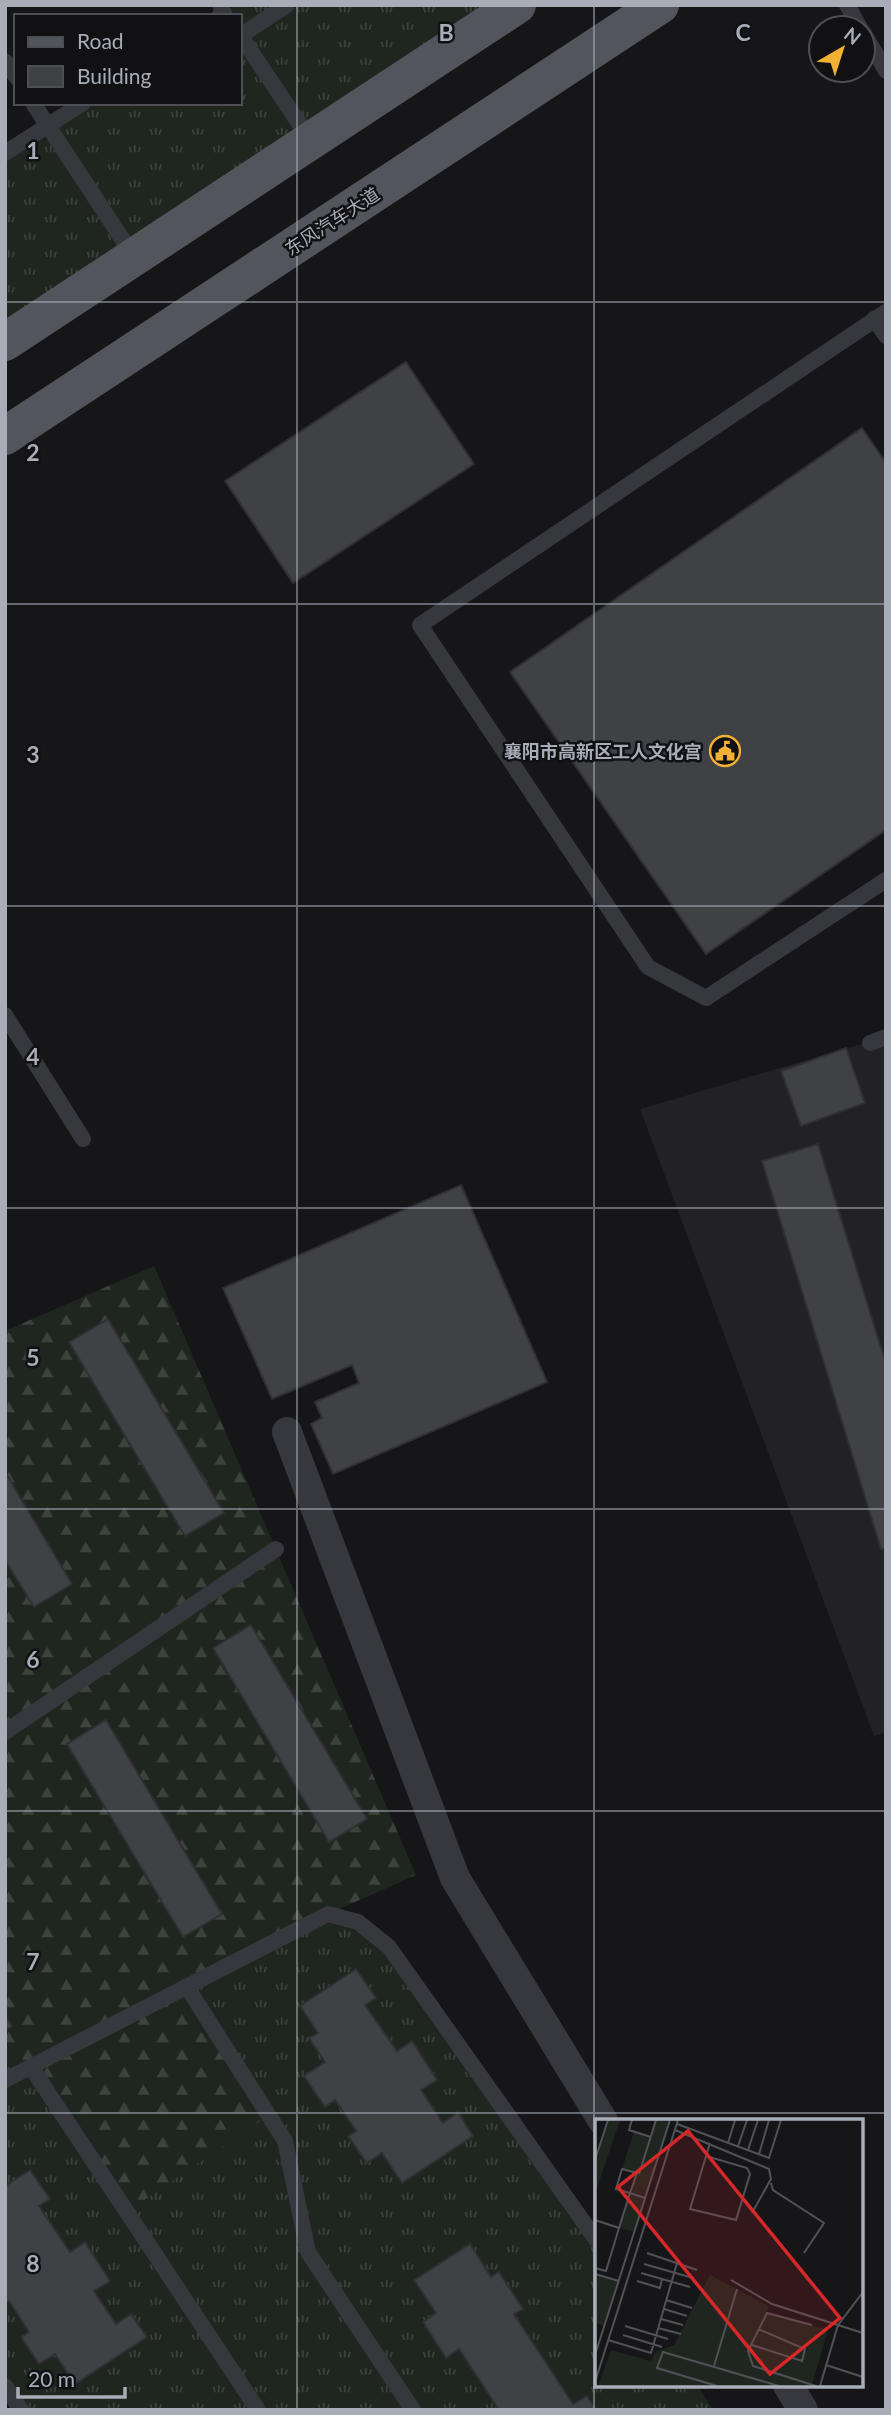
<svg xmlns="http://www.w3.org/2000/svg" width="891" height="2415" font-family="Lato,'Noto Sans SC',sans-serif">
  <style>
    .built { fill: #222225 }
    .grass { fill: url(#grass-tufts) }
    .forest { fill: url(#forest-firs) }
    .building { fill: #404145; stroke: #303034; stroke-width: 2 }
    .lines { fill: none; stroke-linecap: round; stroke-linejoin: round }
    .lane { stroke: #37383d; stroke-width: 16 }
    .street { stroke: #37383d; stroke-width: 30 }
    .primary { stroke: #53555c; stroke-width: 38 }
    .grid { fill: none; stroke: #a8adb8; stroke-width: 2; stroke-opacity: 0.55 }
    .labels { text-anchor: middle; dominant-baseline: central; stroke-width: 5; stroke-linejoin: round; paint-order: stroke }
    .street-label { font-size: 18px; fill: #a8adb8; stroke: #111113 }
    .poi-label { font-size: 18px; font-weight: bold; fill: #a8adb8; stroke: #111113; text-anchor: end }
    .inset-road { fill: none; stroke: #505258; stroke-width: 2 }
    .view { fill: #d62828; fill-opacity: 0.15; stroke: #d62828; stroke-width: 3.5 }
    .inset-edge { fill: none; stroke: #a8adb8; stroke-width: 3.5 }
    .grid-label { font-size: 23px; text-anchor: middle; font-weight: bold; fill: #a8adb8; stroke: #111113; stroke-width: 5; stroke-linejoin: round; paint-order: stroke }
  </style>
  <defs>
    <pattern id="grass-tufts" width="24" height="20" patternUnits="userSpaceOnUse" patternTransform="scale(1.75)"><rect width="24" height="20" fill="#1e261f"/><path d="M3 7l-1-3M5 7V3M7 7l1-3M15 17l-1-3M17 17v-4M19 17l1-3" fill="none" stroke="#3c433d"/></pattern>
    <pattern id="forest-firs" width="22" height="20" patternUnits="userSpaceOnUse" patternTransform="scale(1.75)"><rect width="22" height="20" fill="#1e261f"/><path d="M5 1l3.5 6h-7zM16 11l3.5 6h-7z" fill="#3c433d"/></pattern>
  </defs>
  <rect width="100%" height="100%" fill="#161618"/>
  <path class="built" d="M886,1037V1732L874,1736L640,1109Z"/>
  <g class="grass">
    <path d="M220,5H517L5,342V153L83,103H240V16H219Z"/>
    <path d="M328,1914L389,1947L597,2241V2385H697L713,2410H21L5,2386V2080Z"/>
  </g>
  <path class="forest" d="M154,1266L416,1875L328,1914L188,1986L269,2115L127,2212L31,2067L5,2080V1331Z"/>
  <g class="building">
    <path d="M406,362L474,464L293,583L225,481Z"/>
    <path d="M862,428L886,463V830L706,954L510,672Z"/>
    <path d="M846,1048L865,1103L801,1126L781,1071Z"/>
    <path d="M818,1144L886,1364V1548L881,1549L762,1161Z"/>
    <path d="M461,1185L547,1382L333,1474L311,1424L322,1418L315,1402L359,1383L352,1365L272,1399L223,1288Z"/>
    <path d="M108,1319L224,1513L185,1536L69,1342Z"/>
    <path d="M5,1472L72,1584L34,1607L5,1560Z"/>
    <path d="M251,1625L367,1819L329,1842L213,1648Z"/>
    <path d="M106,1720L222,1914L183,1937L67,1744Z"/>
    <path d="M356,1969L376,1998L365,2005L397,2051L412,2041L437,2080L421,2090L443,2123L458,2112L473,2136L402,2183L382,2153L367,2163L348,2136L356,2131L335,2100L325,2107L304,2076L325,2062L309,2038L318,2033L300,2006Z"/>
    <path d="M5,2016L12,2026L5,2031Z"/>
    <path d="M30,2170L50,2199L39,2206L70,2252L85,2242L110,2281L94,2291L116,2324L131,2314L147,2337L75,2384L55,2354L39,2364L21,2337L29,2332L9,2301L5,2303V2186Z"/>
    <path d="M470,2244L491,2277L499,2272L523,2309L514,2314L573,2404L587,2396L596,2410H499L459,2349L446,2358L423,2322L436,2313L414,2280Z"/>
  </g>
  <g class="lines">
    <g class="lane">
      <path d="M847,5L860,28"/>
      <path d="M219,16L224,13L220,5"/>
      <path d="M863,32L886,71"/>
      <path d="M240,35L311,141"/>
      <path d="M240,36L287,5"/>
      <path d="M5,61L16,77"/>
      <path d="M33,103L134,257"/>
      <path d="M5,153L83,103"/>
      <path d="M886,312L420,625L648,967L706,998L886,880"/>
      <path d="M874,319L886,336"/>
      <path d="M5,1015L83,1139"/>
      <path d="M870,1043L886,1037"/>
      <path d="M5,1732L276,1549"/>
      <path d="M187,1987L285,2141L308,2252L413,2410"/>
      <path d="M31,2067L258,2410"/>
      <path d="M5,2080L328,1914L358,1922L389,1947L597,2241"/>
      <path d="M5,2386L21,2410"/>
    </g>
    <g class="street">
      <path d="M287,1432L455,1878L603,2121"/>
      <path d="M788,2385L803,2410"/>
    </g>
    <g class="primary">
      <path d="M5,342L517,5"/>
      <path d="M5,436L660,5"/>
    </g>
  </g>
  <path class="grid" d="M297,5V2410M594,5V2410M5,302H886M5,604H886M5,906H886M5,1208H886M5,1509H886M5,1811H886M5,2113H886"/>
  <defs>
    <g id="civic-ring" transform="scale(1.575)"><circle r="9.5" fill="#111113" stroke="#f2b134" stroke-width="1.5"/><path d="M-.6-6.5H3V-4.5H.6V-3L4-1V1h2V6H-6V1h2V-1L-.6-3ZM-1.2 2.5V6h2.4V2.5Z" fill="#f2b134"/></g>
  </defs>
  <g fill-rule="evenodd">
    <use href="#civic-ring" x="725" y="751"/>
  </g>
  <g class="labels">
    <g class="street-label">
      <text transform="translate(332 221) rotate(-33)">东风汽车大道</text>
    </g>
    <g class="poi-label">
      <text x="702" y="751">襄阳市高新区工人文化宫</text>
    </g>
  </g>
  <g transform="translate(595 2119)">
    <rect width="268" height="268" fill="#161618"/>
    <path d="M13,1H25L0,75V41ZM61,1H75L39,113L24,109L42,55L27,50L39,13L56,18ZM0,155L24,162L9,207L0,204ZM176,194L233,211L217,266L158,247L153,232L169,196Z" fill="#1e261f"/>
    <path d="M115,156L174,187L163,210L177,215L172,231L156,226V245L221,267H3L16,231L56,242L60,233L79,226Z" fill="#1e261f"/>
    <path class="inset-road" d="M37,1L34,11L56,18M82,5L174,39L186,1M80,11L174,50L176,60L157,94M133,24L140,1M143,27L152,1M153,31L163,1M164,35L174,1M111,37L152,49L155,55L141,101L95,90L115,24M0,41L13,1M44,55L61,1M176,64L178,71L229,104L209,134M0,101L24,109L11,152L0,149M24,109L35,74L42,54L27,50L21,70L35,74L50,79M52,134L102,151M49,145L98,159M46,154L95,168M0,155L24,162M136,161L177,185L243,206L268,173M42,162L65,169L67,160M71,181L97,189M69,190L92,197M66,200L88,206M217,206L172,194L153,232L158,247L221,267M30,207L73,220M63,209L86,215M28,216L67,228M13,221L56,234L82,144M157,226L207,242L210,230L163,210M0,236L75,1M231,246L268,258M119,247L142,170M0,263L83,1M122,267L62,249L68,233L184,267M225,267L243,206L268,214"/>
    <path class="view" d="M93,12L245,199L175,255L23,68Z"/>
    <rect width="268" height="268" class="inset-edge"/>
  </g>
  <g class="grid-label">
    <text x="446" y="41">B</text>
    <text x="743" y="41">C</text>
    <text x="33" y="159">1</text>
    <text x="33" y="461">2</text>
    <text x="33" y="763">3</text>
    <text x="33" y="1065">4</text>
    <text x="33" y="1366">5</text>
    <text x="33" y="1668">6</text>
    <text x="33" y="1970">7</text>
    <text x="33" y="2272">8</text>
  </g>
  <rect width="891" height="2415" fill="none" stroke="#a8adb8" stroke-width="14"/>
  <rect x="14" y="14" width="228" height="91" fill="#111113" stroke="#4d4f55" stroke-width="2"/>
  <rect x="28" y="37" width="35" height="10" fill="#53555c" stroke="#4d4f55" stroke-width="2"/>
  <text x="77" y="49" font-size="21" fill="#a8adb8">Road</text>
  <rect x="28" y="66" width="35" height="21" fill="#404145" stroke="#4d4f55" stroke-width="2"/>
  <text x="77" y="84" font-size="21" fill="#a8adb8">Building</text>
  <g transform="translate(842 49) rotate(39)"><circle r="33" fill="#111113" stroke="#4d4f55" stroke-width="2"/>
  <path d="M0-5L12 26L0 18L-12 26Z" fill="#f2b134"/>
  <text y="-10" font-size="19" font-weight="bold" text-anchor="middle" fill="#a8adb8">N</text>
  </g>
  <path d="M18 2387v10h107v-10" fill="none" stroke="#a8adb8" stroke-width="3.5"/>
  <text x="28" y="2387" font-size="21" fill="#a8adb8" stroke="#111113" stroke-width="5" paint-order="stroke">20 m</text>
</svg>
